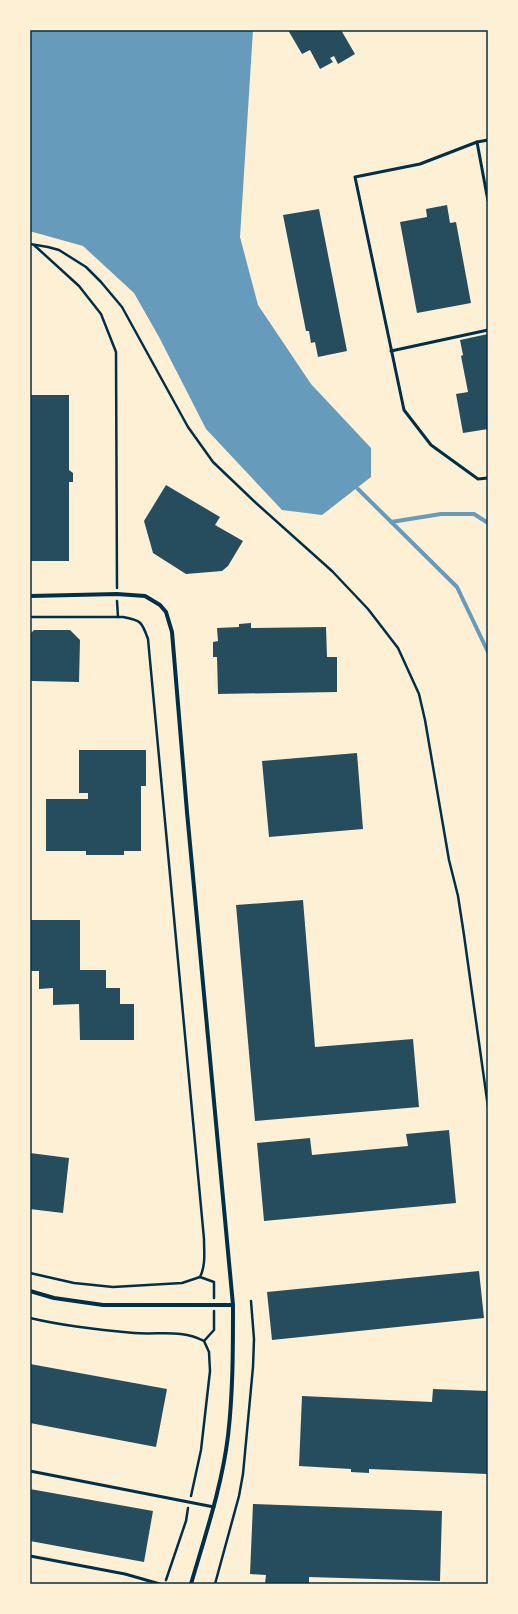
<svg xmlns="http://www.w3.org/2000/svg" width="518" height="1614" font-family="'Varela Round',sans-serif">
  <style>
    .water { fill: #669bbc }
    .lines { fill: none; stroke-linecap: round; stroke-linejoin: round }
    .stream { stroke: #669bbc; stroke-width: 4 }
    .building { fill: #264d5e }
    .path { stroke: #003049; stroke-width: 2.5 }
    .service { stroke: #003049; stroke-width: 3 }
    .minor { stroke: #003049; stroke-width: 4 }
    .neatline { fill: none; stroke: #003049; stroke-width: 1.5 }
  </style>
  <rect width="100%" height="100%" fill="#fdf0d5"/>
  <path class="water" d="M30,30H253L240,237L258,305L311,384L371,448V477L322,515L282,510L206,429L159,337L134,293L83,246L33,232H30Z"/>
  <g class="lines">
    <g class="stream">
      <path d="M358,489L457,587L488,652"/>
      <path d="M391,522L441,514H474L488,523"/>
    </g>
  </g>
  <g class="building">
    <path d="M288,30H341L355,54L338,64L334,56L330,58L333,62L320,69L310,50L302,54Z"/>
    <path d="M447,205L450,223L456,222L471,303L417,313L400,222L427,217L426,209Z"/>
    <path d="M319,209L347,351L318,357L315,342L311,343L309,331H306L283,215Z"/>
    <path d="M488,334V429L463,433L456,394L468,392L461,356L463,355L460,340Z"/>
    <path d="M30,395H69V470L73,473V482H69V561H30Z"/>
    <path d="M166,485L220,517L215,525L243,541L228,566L222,571L186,574L153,553L144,521Z"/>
    <path d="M251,623V628L326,627L327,657H337V692L218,694L217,657H213V642L218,641L217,628L239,627V624Z"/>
    <path d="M34,630H70L80,640L79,682L32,681L30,679V634Z"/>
    <path d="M79,750H146V786H141V851H124V855H86V851H46V799H88V793H79Z"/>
    <path d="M357,753L363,829L269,837L262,761Z"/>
    <path d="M303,900L315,1047L413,1039L419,1107L255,1121L236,905Z"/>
    <path d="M30,920H80V970H106V988H120V1004H134V1040H80L79,1004L53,1005V988L39,989V971H30Z"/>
    <path d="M449,1130L456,1203L264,1221L257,1143L310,1138L312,1155L408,1146L406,1134Z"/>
    <path d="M30,1153L69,1158L63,1213L30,1209Z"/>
    <path d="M479,1271L484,1318L272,1340L267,1292Z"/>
    <path d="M30,1364L167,1389L156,1447L30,1423Z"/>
    <path d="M433,1389L488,1391L487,1474L369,1469V1473L351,1472V1469L299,1466L302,1396L432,1402Z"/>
    <path d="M30,1489L153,1511L144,1562L30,1541Z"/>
    <path d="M253,1504L442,1511L440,1581L309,1577V1584H265L266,1575L250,1574Z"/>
  </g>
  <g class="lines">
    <g class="path">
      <path d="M30,244L48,247L59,250L86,267L101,282L122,307L188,427L213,462L256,503L332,571L368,609L398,648L419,694L425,720L449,860L458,896L464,935L488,1107"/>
      <path d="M34,245L79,286L101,314L116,352L117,588"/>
      <path d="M117,601L118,617"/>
      <path d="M30,617H123C141,620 142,622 148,639L204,1239C204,1252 206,1265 200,1277"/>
      <path d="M30,1273L74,1283L113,1287L182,1283L200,1277L214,1282V1298"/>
      <path d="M30,1318C64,1326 99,1330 134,1333C159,1335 182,1329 204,1341"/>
      <path d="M191,1496L201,1450L210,1371L209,1352L204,1341L214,1330V1311"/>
      <path d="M166,1580L186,1521L188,1508"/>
      <path d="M215,1584L239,1496L243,1474L253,1367L254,1339L251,1301"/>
    </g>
    <g class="service">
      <path d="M488,140L477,142L420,164L355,177L404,410L431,445L478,479L488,478"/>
      <path d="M477,142L488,201"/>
      <path d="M391,351L488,330"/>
      <path d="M30,1471L214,1507"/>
      <path d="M30,1556L125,1574L160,1584"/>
    </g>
    <g class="minor">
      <path d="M30,596L117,594L145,596L160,605L166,612L172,632L187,812L233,1305C233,1349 233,1393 228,1436C222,1486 205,1536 191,1584"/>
      <path d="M30,1291L54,1298L103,1305H233"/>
    </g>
  </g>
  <rect width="518" height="1614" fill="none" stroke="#fdf0d5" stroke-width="62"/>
  <rect x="31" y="31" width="456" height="1552" class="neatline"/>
</svg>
